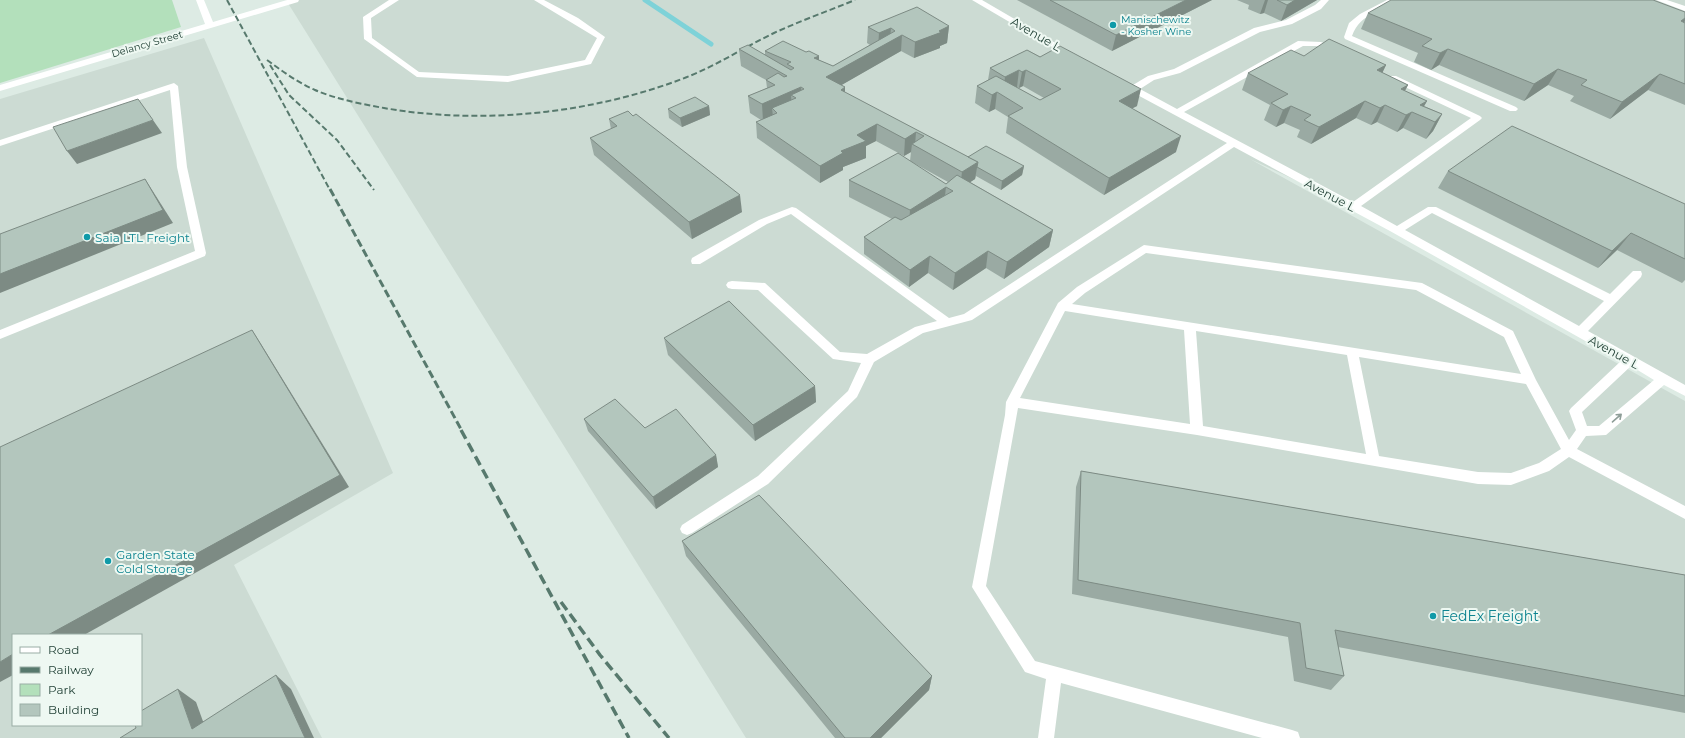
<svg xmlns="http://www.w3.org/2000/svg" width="1685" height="738" font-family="Montserrat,sans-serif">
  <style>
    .built { fill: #ccdbd3; fill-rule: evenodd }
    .green { fill: #b3e0bb }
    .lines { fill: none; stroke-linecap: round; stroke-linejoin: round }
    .stream { stroke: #7ed2d8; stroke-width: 5 }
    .minor { fill: #fff; fill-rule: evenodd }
    .rail-far2 { stroke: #57796d; stroke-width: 2; stroke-dasharray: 6 3; stroke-linecap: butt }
    .rail-far1 { stroke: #57796d; stroke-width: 3; stroke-dasharray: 8 3.5; stroke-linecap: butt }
    .rail { stroke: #57796d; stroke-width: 3.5; stroke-dasharray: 10 5; stroke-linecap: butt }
    .wall { fill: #9aaaa3; fill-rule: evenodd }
    .shaded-wall { fill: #7d8b84 }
    .building { fill: #b3c6bd; stroke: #7d8b84 }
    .oneway { stroke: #8e9e98 }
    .culture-dot { fill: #0f9aa8; stroke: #eef8f2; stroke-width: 1.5 }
    .labels { text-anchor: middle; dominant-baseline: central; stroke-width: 4; stroke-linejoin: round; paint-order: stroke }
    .far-culture-label { font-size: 10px; fill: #0d838f; stroke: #eef8f2; text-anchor: start }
    .far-street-label { font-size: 10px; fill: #1d3d32; stroke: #eef8f2 }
    .street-label { font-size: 12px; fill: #1d3d32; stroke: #eef8f2 }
    .culture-label { font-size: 12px; fill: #0d838f; stroke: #eef8f2; text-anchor: start }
    .near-culture-label { font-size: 14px; fill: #0d838f; stroke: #eef8f2; text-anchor: start }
  </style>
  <rect width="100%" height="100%" fill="#ddebe4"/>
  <g class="built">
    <path d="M286,0H1685V396L1353,207L1250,159L1685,401V738H746Z"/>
    <path d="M204,38L393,473L234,565L322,738H0V99ZM13,635H141V725H13Z"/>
  </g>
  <path class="green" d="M0,0H172L181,27L0,83Z"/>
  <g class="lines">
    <path class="stream" d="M645,0L711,44"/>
    <g class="minor">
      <path d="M196,0H204L213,22L287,0H299L298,2L0,91V85L205,24Z"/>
      <path d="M389,0H399L371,18L372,38L419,72L508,76L585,60L597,38L534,0H544L578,18L605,37L591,64L508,82L417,77L364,39L363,17Z"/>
      <path d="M972,0H982L1076,55L1075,57H1069Z"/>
      <path d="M1321,0H1329L1321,9L1292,24L1260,32L1180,73L1154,80L1140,89L1177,109L1298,41L1321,42L1338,49L1339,51L1338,53H1332L1319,46H1303L1184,112L1353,202L1471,118L1390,80L1389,78L1390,76H1396L1480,116L1482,118L1480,120L1361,206L1397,226L1428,207H1436L1610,294L1633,271H1641L1642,274L1641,277L1588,331L1685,385V396L1664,385L1606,435L1586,436L1577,449L1685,506V519L1569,457L1549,471L1511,485L1478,484L1197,435L1018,408L986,586L1035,661L1292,730L1298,732L1300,738H1262L1061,683L1054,738H1038L1046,679L1025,672L972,587L1005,415L1006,402L1058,303L1077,287L1144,245L1422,283L1513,331L1536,380L1569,440L1576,430L1569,411L1571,408L1621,361L1390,231L1234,147L972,320L923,333L874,362L857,397L768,484L692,533L687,535L682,533L680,529L682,525L758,476L848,391L861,363L833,359L758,290L732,289L728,288L726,285L728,282L732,281L765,283L840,352L867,354L915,327L937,321L791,214L767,224L700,264H692L691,261L692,258L759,220L792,207L796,208L949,318L964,314L1227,143L1130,91L1123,85L1124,83L1127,82L1133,85L1148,76L1174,69L1254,28L1286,20L1315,5ZM1432,213L1604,301L1579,326L1405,230ZM1146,253L1416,290L1504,337L1521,374L1072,304L1085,293ZM1065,311L1184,330L1190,424L1020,398ZM1196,331L1347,355L1366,454L1203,426ZM1359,357L1526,384L1561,449L1539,463L1511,473L1478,472L1379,456ZM1631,366L1654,380L1599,426H1587L1582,412Z"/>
      <path d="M1387,0H1397C1382,15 1361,11 1352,36L1516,107L1518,109L1516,111H1510L1345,39L1344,37L1349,23L1360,14Z"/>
      <path d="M1656,0H1667L1685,6V11Z"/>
      <path d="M174,83L178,86L187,167L206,253L205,256L0,339V330L195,251L177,167L170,90L0,146V140Z"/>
    </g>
    <g class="rail-far2">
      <path d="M227,0L330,190"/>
      <path d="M267,60C282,71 297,82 315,90C336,99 361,104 384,108C481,125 589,114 682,79C714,67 743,48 774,33C800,21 828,11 855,0"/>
      <path d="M270,65L289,95L337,140L374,190"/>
    </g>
    <path class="rail-far1" d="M330,189L462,431"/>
    <g class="rail">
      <path d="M461,430L629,738"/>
      <path d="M561,602L600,655L669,738"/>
    </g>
  </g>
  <g class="wall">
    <path d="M1017,0H1212L1112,51Z"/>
    <path d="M1237,0H1317L1281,21L1264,13L1260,14L1248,9L1249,5Z"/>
    <path d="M1685,12V105L1648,90L1610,119L1570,101L1574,96L1548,85L1524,101L1439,65L1431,70L1414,62L1418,53L1361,29L1368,13Z"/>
    <path d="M949,26L947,43L940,46V48L914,58L901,51L841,85L845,93L968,157L1024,166L1022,175L1001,190L976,176L975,179L970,182L1053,230L1049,247L1004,279L986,268L953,290L928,273L909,287L864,254V237L892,219L849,197V180L946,184L948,182L910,161L911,152L904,156L876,141L866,146V158L843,167V170L820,183L757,138L756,122L761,120L750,113L748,96L767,88L766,80L741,66L739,49L765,55V51L806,52L819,56V60L833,66L870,45L867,43L868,27Z"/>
    <path d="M1027,50L1137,106L1132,108L1176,152L1104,195L1006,133L1008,117L995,109L989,112L975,103L977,86L988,80L990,68ZM1023,86L1044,98L1040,100L1016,87L1019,88Z"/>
    <path d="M1304,56L1386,65L1382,73L1408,85L1405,91L1427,101L1424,106L1442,114L1433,131L1426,139L1403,128L1397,132L1377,122L1371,125L1356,118L1311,144L1297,137L1300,130L1284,123L1276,127L1264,120L1270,105L1242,90L1248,73Z"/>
    <path d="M709,106L710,115L682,127L669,118L668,109Z"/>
    <path d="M609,119L742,212L692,239L594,155L590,138L611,129Z"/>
    <path d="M1448,171L1685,204V280L1682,283L1617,250L1598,268L1438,188Z"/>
    <path d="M664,338L815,386L816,402L755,441L668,355Z"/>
    <path d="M584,419L645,428L716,455L718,467L656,509L588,431Z"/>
    <path d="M1081,471L1685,575V713L1338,647L1344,676L1331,690L1294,681L1288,637L1072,594L1076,487Z"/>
    <path d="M682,541L932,676L929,690L881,738H835L686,556Z"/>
  </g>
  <g class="shaded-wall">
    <path d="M1186,0H1212L1112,51L1116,35Z"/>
    <path d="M1265,0H1268L1264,13L1260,14Z"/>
    <path d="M1295,0H1317L1281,21L1287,5Z"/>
    <path d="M1685,18V21L1679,30L1681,21Z"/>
    <path d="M949,26L947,43L940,46V48L914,58L915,42Z"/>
    <path d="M891,28L890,41L902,35L901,51L826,94V77L878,48L879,33Z"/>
    <path d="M1448,49L1439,65L1431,70L1440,53Z"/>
    <path d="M819,56V72L814,58Z"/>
    <path d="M1386,65L1378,82L1377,70Z"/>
    <path d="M1558,69L1548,85L1524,101L1534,84Z"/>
    <path d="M1019,70L1017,87L1003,94L1005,77Z"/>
    <path d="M1026,70L1023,86L1019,88L1022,72Z"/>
    <path d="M1660,74L1648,90L1610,119L1622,102Z"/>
    <path d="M1408,85L1399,101L1401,89Z"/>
    <path d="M801,87L802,104L796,98L791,95L792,108H772L773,117L763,121L762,104Z"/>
    <path d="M845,87V104L841,90Z"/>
    <path d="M1141,89L1137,106L1114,118L1119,101Z"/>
    <path d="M997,92L995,109L989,112L992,95Z"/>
    <path d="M1365,101L1356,118L1311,144L1319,127Z"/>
    <path d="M1427,101L1419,115L1420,105Z"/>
    <path d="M1385,105L1377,122L1371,125L1380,108Z"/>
    <path d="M709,106L710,115L682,127L680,118Z"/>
    <path d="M1291,106L1284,123L1276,127L1283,110Z"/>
    <path d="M1412,112L1403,128L1397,132L1406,115Z"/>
    <path d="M1442,114L1433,131L1426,139L1435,122Z"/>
    <path d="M153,120L162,133L77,164L67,151Z"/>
    <path d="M877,124L876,141L866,146V158L843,167V170L820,183V166L841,151L857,135Z"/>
    <path d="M916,132L915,146L912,144L911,152L904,156L905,139Z"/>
    <path d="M1181,136L1176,152L1104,195L1109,178Z"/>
    <path d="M978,162L975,179L960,189L962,172Z"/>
    <path d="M1024,166L1022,175L1001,190L1002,181Z"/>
    <path d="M145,179L154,193L173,223L0,293V274Z"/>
    <path d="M946,187L944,204L909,227L910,210Z"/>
    <path d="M740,195L742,212L692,239L689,222Z"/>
    <path d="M1053,230L1049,247L1004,279L1007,262Z"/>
    <path d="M1631,233L1617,250L1598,268L1612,251Z"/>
    <path d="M988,251L986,268L953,290L955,273Z"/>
    <path d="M930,256L928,273L909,287L910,270Z"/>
    <path d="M252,330L261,344L349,487L84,635H48Z"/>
    <path d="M815,386L816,402L755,441L753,425Z"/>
    <path d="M716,455L718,467L656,509L653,497Z"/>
    <path d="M13,654V675L0,682V662Z"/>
    <path d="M276,675L291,689L314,738H305Z"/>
    <path d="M932,676L929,690L881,738H870Z"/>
    <path d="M178,689L196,702L209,738L192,729Z"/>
  </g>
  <g class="building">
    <path d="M1050,0H1186L1116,35Z"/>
    <path d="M1277,0H1295L1287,5Z"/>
    <path d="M1391,0H1653L1685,12V18L1681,21L1685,23V84L1660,74L1622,102L1581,85L1587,80L1558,69L1534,84L1448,49L1440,53L1422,46L1432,39L1368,13Z"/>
    <path d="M917,7L949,26L939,31L942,32L915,42L902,35L826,77L845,87L841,90L978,162L962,172L912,144L924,136L916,132L905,139L877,124L857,135L866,141L841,151L843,153L820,166L756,122L777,113L772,108L796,98L791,95L804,89L801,87L762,104L748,96L775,85L766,80L778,73L784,77L787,76L739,49L748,45L791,70L794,68L787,64L791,62L765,51L783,41L806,52L809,51L819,56L814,58L833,66L895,31L891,28L879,33L868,27Z"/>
    <path d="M1329,39L1386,65L1377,70L1408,85L1401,89L1427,101L1420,105L1442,114L1435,122L1412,112L1406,115L1385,105L1380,108L1365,101L1319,127L1304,120L1311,115L1291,106L1283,110L1271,103L1288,94L1248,73L1291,50L1304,56Z"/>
    <path d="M1060,46L1141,89L1119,101L1181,136L1109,178L1008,116L1023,108L997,92L992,95L977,86L996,76L1040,100L1061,89L1026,70L1022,72L1019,70L1005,77L990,68L1027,50L1040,57Z"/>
    <path d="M695,97L709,106L680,118L668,109Z"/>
    <path d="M138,99L153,120L67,151L53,127Z"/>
    <path d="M628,111L633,116L636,114L740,195L689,222L590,138L617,126L609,119Z"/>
    <path d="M1512,126L1685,204V259L1631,233L1612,251L1448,171Z"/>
    <path d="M986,146L1024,166L1002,181L977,167L978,162L968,157Z"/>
    <path d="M898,153L946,184L957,175L1053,230L1007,262L988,251L955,273L930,256L910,270L864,237L895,217L901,220L953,191L946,187L910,210L849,180Z"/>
    <path d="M145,179L163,210L0,274V234Z"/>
    <path d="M729,301L815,386L753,425L664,338Z"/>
    <path d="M252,330L340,475L48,635H13V654L0,662V447Z"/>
    <path d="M615,399L645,428L676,409L716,455L653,497L584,419Z"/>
    <path d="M1081,471L1685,575V696L1335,630L1344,676L1306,668L1300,623L1078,580Z"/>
    <path d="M759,495L932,676L870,738H845L682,541Z"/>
    <path d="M276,675L305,738H120L136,728L135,725H141V711L178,689L192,729Z"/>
  </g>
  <defs><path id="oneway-shaft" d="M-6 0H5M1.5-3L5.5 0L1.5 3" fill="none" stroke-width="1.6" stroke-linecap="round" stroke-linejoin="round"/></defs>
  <use class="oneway" href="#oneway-shaft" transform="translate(1617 418) rotate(-41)"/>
  <g class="culture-dot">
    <circle cx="1113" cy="25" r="4"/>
    <circle cx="87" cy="237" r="4"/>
    <circle cx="108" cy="561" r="4"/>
    <circle cx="1433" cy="616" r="4"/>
  </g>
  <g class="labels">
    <g class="far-culture-label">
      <text x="1121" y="19">Manischewitz<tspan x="1121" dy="12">- Kosher Wine</tspan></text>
    </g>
    <g class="far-street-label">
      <text transform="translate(147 44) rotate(-16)">Delancy Street</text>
    </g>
    <g class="street-label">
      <text transform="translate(1036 34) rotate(30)">Avenue L</text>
      <text transform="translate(1330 195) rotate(28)">Avenue L</text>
      <text transform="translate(1614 352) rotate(29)">Avenue L</text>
    </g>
    <g class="culture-label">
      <text x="95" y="237">Saia LTL Freight</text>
      <text x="116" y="554">Garden State<tspan x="116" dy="14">Cold Storage</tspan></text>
    </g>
    <g class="near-culture-label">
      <text x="1441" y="616">FedEx Freight</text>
    </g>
  </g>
  <rect x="12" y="634" width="130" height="92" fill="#eef8f2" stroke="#9aada5"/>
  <rect x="20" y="647" width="20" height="6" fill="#ffffff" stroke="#9aada5"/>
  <text x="48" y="654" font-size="12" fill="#1d3d32">Road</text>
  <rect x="20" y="667" width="20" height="6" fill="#57796d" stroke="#9aada5"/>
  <text x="48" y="674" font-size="12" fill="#1d3d32">Railway</text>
  <rect x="20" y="684" width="20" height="12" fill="#b3e0bb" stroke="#9aada5"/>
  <text x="48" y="694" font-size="12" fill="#1d3d32">Park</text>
  <rect x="20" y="704" width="20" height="12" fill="#b3c6bd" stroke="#9aada5"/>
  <text x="48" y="714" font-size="12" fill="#1d3d32">Building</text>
</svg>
